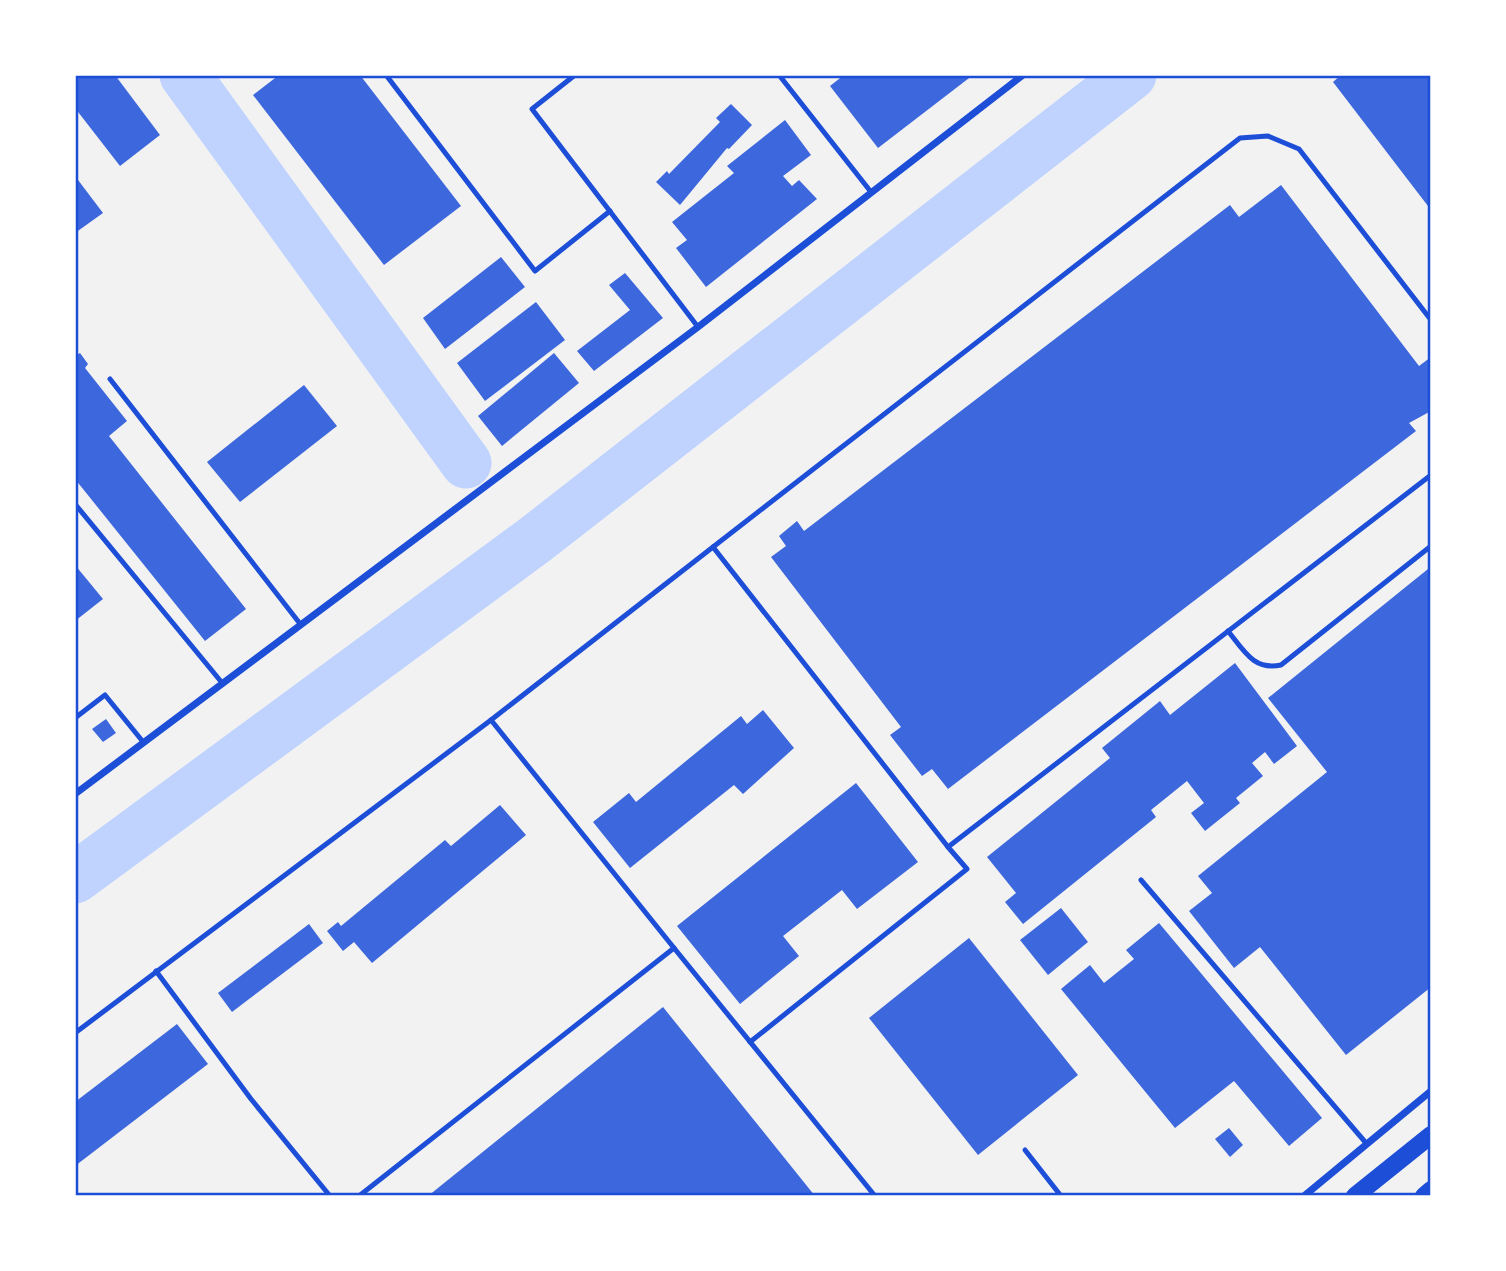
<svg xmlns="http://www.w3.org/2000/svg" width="1506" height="1271" font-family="'PT Sans',sans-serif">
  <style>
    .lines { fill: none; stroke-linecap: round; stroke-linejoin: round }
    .river { stroke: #bfd3fe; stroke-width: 51 }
    .building { fill: #3d67dc }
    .service { stroke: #1d4ed8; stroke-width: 5 }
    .minor { stroke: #1d4ed8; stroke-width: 7 }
    .primary { stroke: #1d4ed8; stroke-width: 18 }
    .neatline { fill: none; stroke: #1d4ed8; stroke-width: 2.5 }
  </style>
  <rect width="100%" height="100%" fill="#f2f2f2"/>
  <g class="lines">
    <g class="river">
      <path d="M185,75L466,463"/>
      <path d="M75,878L536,539L1131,75"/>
    </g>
  </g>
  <g class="building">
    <path d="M75,75H115L160,135L120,166L75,108Z"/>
    <path d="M279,75H360L461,206L384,265L253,95Z"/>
    <path d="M844,75H973L878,148L830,86Z"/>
    <path d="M1341,75H1431V210L1333,82Z"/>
    <path d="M731,104L752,125L729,149L727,148L680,205L656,182L667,171L669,174L720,122L716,118Z"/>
    <path d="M785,120L811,155L783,176L792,186L799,180L817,199L706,287L676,248L687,240L672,222L734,173L727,166Z"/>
    <path d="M75,176L103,213L75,233Z"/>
    <path d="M1281,185L1419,366L1431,357V411L1409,423L1416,431L948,789L932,769L922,776L890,735L901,727L771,557L786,546L779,536L797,521L804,531L1230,205L1239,217Z"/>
    <path d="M501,257L525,287L445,349L423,318Z"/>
    <path d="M625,273L663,318L594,371L577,351L630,310L609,285Z"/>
    <path d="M536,302L565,340L485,401L457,363Z"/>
    <path d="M80,353L88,364L85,368L127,421L109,436L246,609L205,641L75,479V356Z"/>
    <path d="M554,353L579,383L502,446L478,416Z"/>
    <path d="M304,385L337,426L240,502L207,462Z"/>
    <path d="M75,565L103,599L75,621Z"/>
    <path d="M1428,569L1431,572V987L1346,1055L1260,947L1234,968L1189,911L1212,893L1198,876L1327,772L1268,698Z"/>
    <path d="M1235,663L1297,746L1274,764L1265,752L1252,763L1263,776L1236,798L1240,803L1205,831L1191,813L1204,803L1187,781L1151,810L1156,817L1023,924L1005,902L1016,893L987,857L1110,758L1102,748L1160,701L1170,715Z"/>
    <path d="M763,710L794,748L743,794L734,785L630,868L593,822L629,793L636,802L741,716L747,724Z"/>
    <path d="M106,719L116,733L103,742L92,729Z"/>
    <path d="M856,783L918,862L857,909L842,890L783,936L799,956L740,1004L677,926Z"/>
    <path d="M500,805L526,835L372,963L354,942L343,951L327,931L338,922L341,926L445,840L451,846Z"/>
    <path d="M1061,908L1088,942L1048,975L1020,940Z"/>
    <path d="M1159,923L1322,1118L1289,1146L1234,1081L1175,1128L1061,989L1090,965L1104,983L1134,959L1126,950Z"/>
    <path d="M309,924L323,943L232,1012L218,993Z"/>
    <path d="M969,938L1078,1075L978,1155L869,1018Z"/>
    <path d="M663,1007L815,1196H428Z"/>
    <path d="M177,1024L208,1064L75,1166V1102Z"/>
    <path d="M1229,1128L1243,1145L1230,1157L1215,1139Z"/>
  </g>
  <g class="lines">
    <g class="service">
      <path d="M386,75L535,271L610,211"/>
      <path d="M575,75L532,109L698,327"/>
      <path d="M779,75L871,192"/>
      <path d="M110,379L301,625"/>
      <path d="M75,504L223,684"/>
      <path d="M713,547L1240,138L1268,136L1299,149L1431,320"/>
      <path d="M1228,631C1244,651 1254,671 1281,665L1431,546"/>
      <path d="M75,718L105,695L144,743"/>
      <path d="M491,720L713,547L948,847"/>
      <path d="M1141,880L1366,1143"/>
      <path d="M674,948L875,1196"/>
      <path d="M156,971L251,1099L330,1196"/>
      <path d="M75,1033L491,720L674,948L359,1196"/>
      <path d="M750,1042L967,869L948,847L1431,475"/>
      <path d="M1025,1150L1061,1196"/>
    </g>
    <g class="minor">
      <path d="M75,794L698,327L1023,75"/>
      <path d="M1304,1196L1431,1091"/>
    </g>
    <g class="primary">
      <path d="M1355,1196L1431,1135"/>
      <path d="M1424,1196L1431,1190"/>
    </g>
  </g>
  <rect width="1506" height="1271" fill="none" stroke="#ffffff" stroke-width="154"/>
  <rect x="77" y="77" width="1352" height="1117" class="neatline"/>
</svg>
